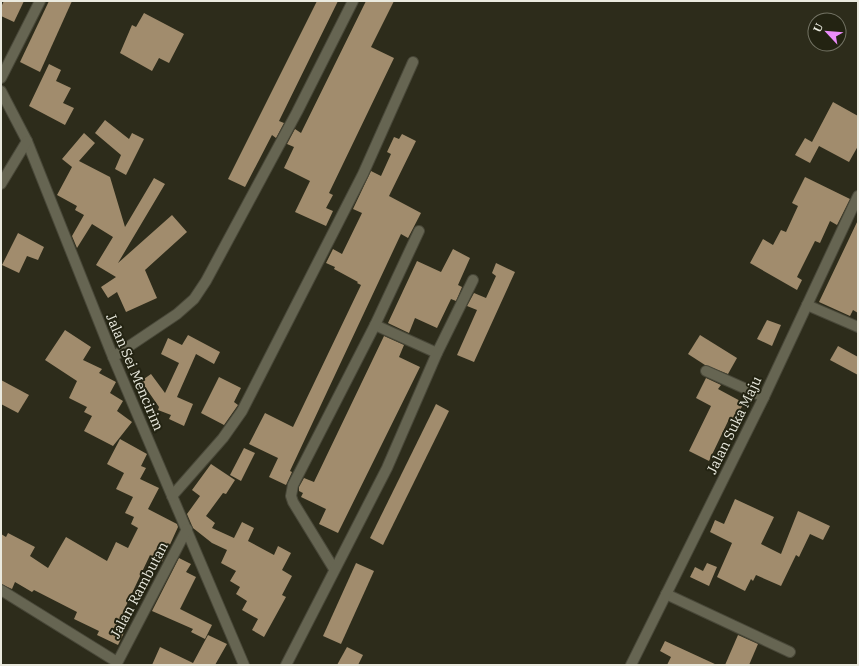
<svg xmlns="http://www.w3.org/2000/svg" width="859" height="666" font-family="'IBM Plex Serif',serif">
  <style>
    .building { fill: #a18c6d }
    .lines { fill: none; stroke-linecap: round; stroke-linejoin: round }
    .minor-casing { stroke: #494839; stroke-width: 12 }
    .minor { stroke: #666552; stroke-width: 10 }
    .labels { text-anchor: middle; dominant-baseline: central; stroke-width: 4; stroke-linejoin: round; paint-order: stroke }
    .street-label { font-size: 14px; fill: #eaeadf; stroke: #232312 }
  </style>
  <rect width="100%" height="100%" fill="#2d2c1b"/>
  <g class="building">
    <path d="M4,1H24L14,22L1,16V7Z"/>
    <path d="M49,1H72L40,72L20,62Z"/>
    <path d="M317,1H338L279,121L284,123L276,138L272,135L245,187L228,179Z"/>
    <path d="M366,1H394L371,47L394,58L329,193L333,195L326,208L333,211L326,226L295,212L310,181L284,168L294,147L287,144L295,129L301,133Z"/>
    <path d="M144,13L184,34L169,63L159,58L152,71L120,53L132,25L136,27Z"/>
    <path d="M49,64L61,70L56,81L71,88L63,103L74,108L65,125L29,106Z"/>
    <path d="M833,102L858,116V146L849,162L819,146L810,163L795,155L805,138L812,142Z"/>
    <path d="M105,120L129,139L132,133L144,139L126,175L115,169L121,155L95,133Z"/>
    <path d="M84,133L95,143L79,161L110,177L125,227L154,178L165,184L118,263L172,215L187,232L145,270L157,298L126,312L117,292L108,298L101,287L116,277L96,265L113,237L92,224L77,248L72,236L84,215L75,210L77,206L57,195L72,167L62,159Z"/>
    <path d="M402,134L416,141L389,196L421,213L408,238L401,234L290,471L292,472L286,485L269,477L278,458L249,444L265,413L293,427L361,285L357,283L358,282L334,269L335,267L326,263L333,249L342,254L362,213L353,209L371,171L381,176L391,154L387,152L394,137L399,139Z"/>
    <path d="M805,177L850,199L837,225L830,221L820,243L815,241L797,277L802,280L797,290L750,263L763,239L773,245L781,230L786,232L798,206L792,203Z"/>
    <path d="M858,220V313L853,310L850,316L819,302Z"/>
    <path d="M18,233L44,247L38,260L27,256L19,273L2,265Z"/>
    <path d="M453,249L470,258L458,285L462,287L456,301L451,299L437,328L415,318L409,333L390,324L388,323L417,261L441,272Z"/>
    <path d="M496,263L515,272L474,362L457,355L477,310L467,306L474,293L486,298L496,276L492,273Z"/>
    <path d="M767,320L781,325L772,346L757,339Z"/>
    <path d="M65,330L91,347L83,360L102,369L99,373L116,382L110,393L123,401L117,411L132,422L113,446L84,431L92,416L84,412L87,407L69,398L77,381L45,360Z"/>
    <path d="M188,335L220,352L214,364L196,354L177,397L193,404L184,426L169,419L171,415L158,410L159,407L141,381L151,374L165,393L179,363L161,354L168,338L182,345Z"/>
    <path d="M700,335L737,358L728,374L705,365L688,354Z"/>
    <path d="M384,336L404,345L399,357L420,367L338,533L319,524L326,509L301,497L303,493L299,491V487L304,478L314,482Z"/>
    <path d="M838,346L858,357V375L830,360Z"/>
    <path d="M219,377L241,388L234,402L238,405L224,425L201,413Z"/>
    <path d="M706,378L721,385L718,389L744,403L735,419L730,417L709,461L689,451L711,406L696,398Z"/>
    <path d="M1,380L29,395L18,413L1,404Z"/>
    <path d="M436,404L449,411L383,545L370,538Z"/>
    <path d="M120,439L147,454L141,466L146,468L140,479L159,488L148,509L177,524L178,527L162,562L150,555L125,608L134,612L118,645L97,635L99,631L74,619L77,612L34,590L32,592L15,582L12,589L1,584V534L6,537L8,533L35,547L30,556L48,568L66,537L107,561L116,542L128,548L138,528L131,524L134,517L125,513L133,497L116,489L124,473L107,464Z"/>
    <path d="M244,448L255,453L241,481L230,475Z"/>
    <path d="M211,464L235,480L226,494L223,493L206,516L215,523L212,528L234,538L242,522L254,528L248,541L274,555L278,546L291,553L282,570L292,576L282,595L286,597L264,637L252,630L258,619L242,610L247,601L236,594L240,587L230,581L236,571L221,563L227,550L212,543L193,528L187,514L200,496L192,490Z"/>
    <path d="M735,499L774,517L761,544L781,554L798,511L830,526L823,540L810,534L799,557L796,555L781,586L756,575L753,581L751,579L745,591L717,577L732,543L710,532L715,520L724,524Z"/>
    <path d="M179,558L191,564L186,572L196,577L180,609L212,625L205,639L191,632L193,629L152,611Z"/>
    <path d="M356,563L374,571L341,644L323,636Z"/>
    <path d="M707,563L717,567L709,586L690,577L695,567L703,571Z"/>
    <path d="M208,635L227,644L215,665H152L160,647L193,663Z"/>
    <path d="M738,635L758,644L749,665H725Z"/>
    <path d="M665,641L717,665H667L671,657L660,651Z"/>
    <path d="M347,647L363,655L358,665H337Z"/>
  </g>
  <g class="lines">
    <g class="minor-casing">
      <g id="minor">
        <path d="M1,78L40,1"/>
        <path d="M1,91L27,141L113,357L244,665"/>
        <path d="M1,184L27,141"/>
        <path d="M807,305L858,327"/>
        <path d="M375,325L437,353"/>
        <path d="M113,357L177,314L194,299L206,281L297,112L353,1"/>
        <path d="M706,371L764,397"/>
        <path d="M172,496L223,438L242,411L363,174L413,62"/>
        <path d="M334,569L293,502L291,496L293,485L375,325L419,231"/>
        <path d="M1,590L117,662"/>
        <path d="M666,594L790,652"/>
        <path d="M116,665L187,529"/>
        <path d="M286,665L387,468L437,353L473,280"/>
        <path d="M631,665L764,397L858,196"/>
      </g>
    </g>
    <use href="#minor" class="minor"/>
  </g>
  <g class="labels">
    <g class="street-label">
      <text transform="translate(135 372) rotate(67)">Jalan Sei Mencirim</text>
      <text transform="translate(734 425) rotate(-64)">Jalan Suka Maju</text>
      <text transform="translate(139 590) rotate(-62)">Jalan Rambutan</text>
    </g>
  </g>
  <rect width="859" height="666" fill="none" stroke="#eaeadf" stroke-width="4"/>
  <g transform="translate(827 32) rotate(296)"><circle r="19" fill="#232312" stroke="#737364"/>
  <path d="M0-3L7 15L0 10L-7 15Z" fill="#eb8dfb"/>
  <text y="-6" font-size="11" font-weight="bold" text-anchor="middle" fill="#eaeadf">U</text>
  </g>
</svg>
